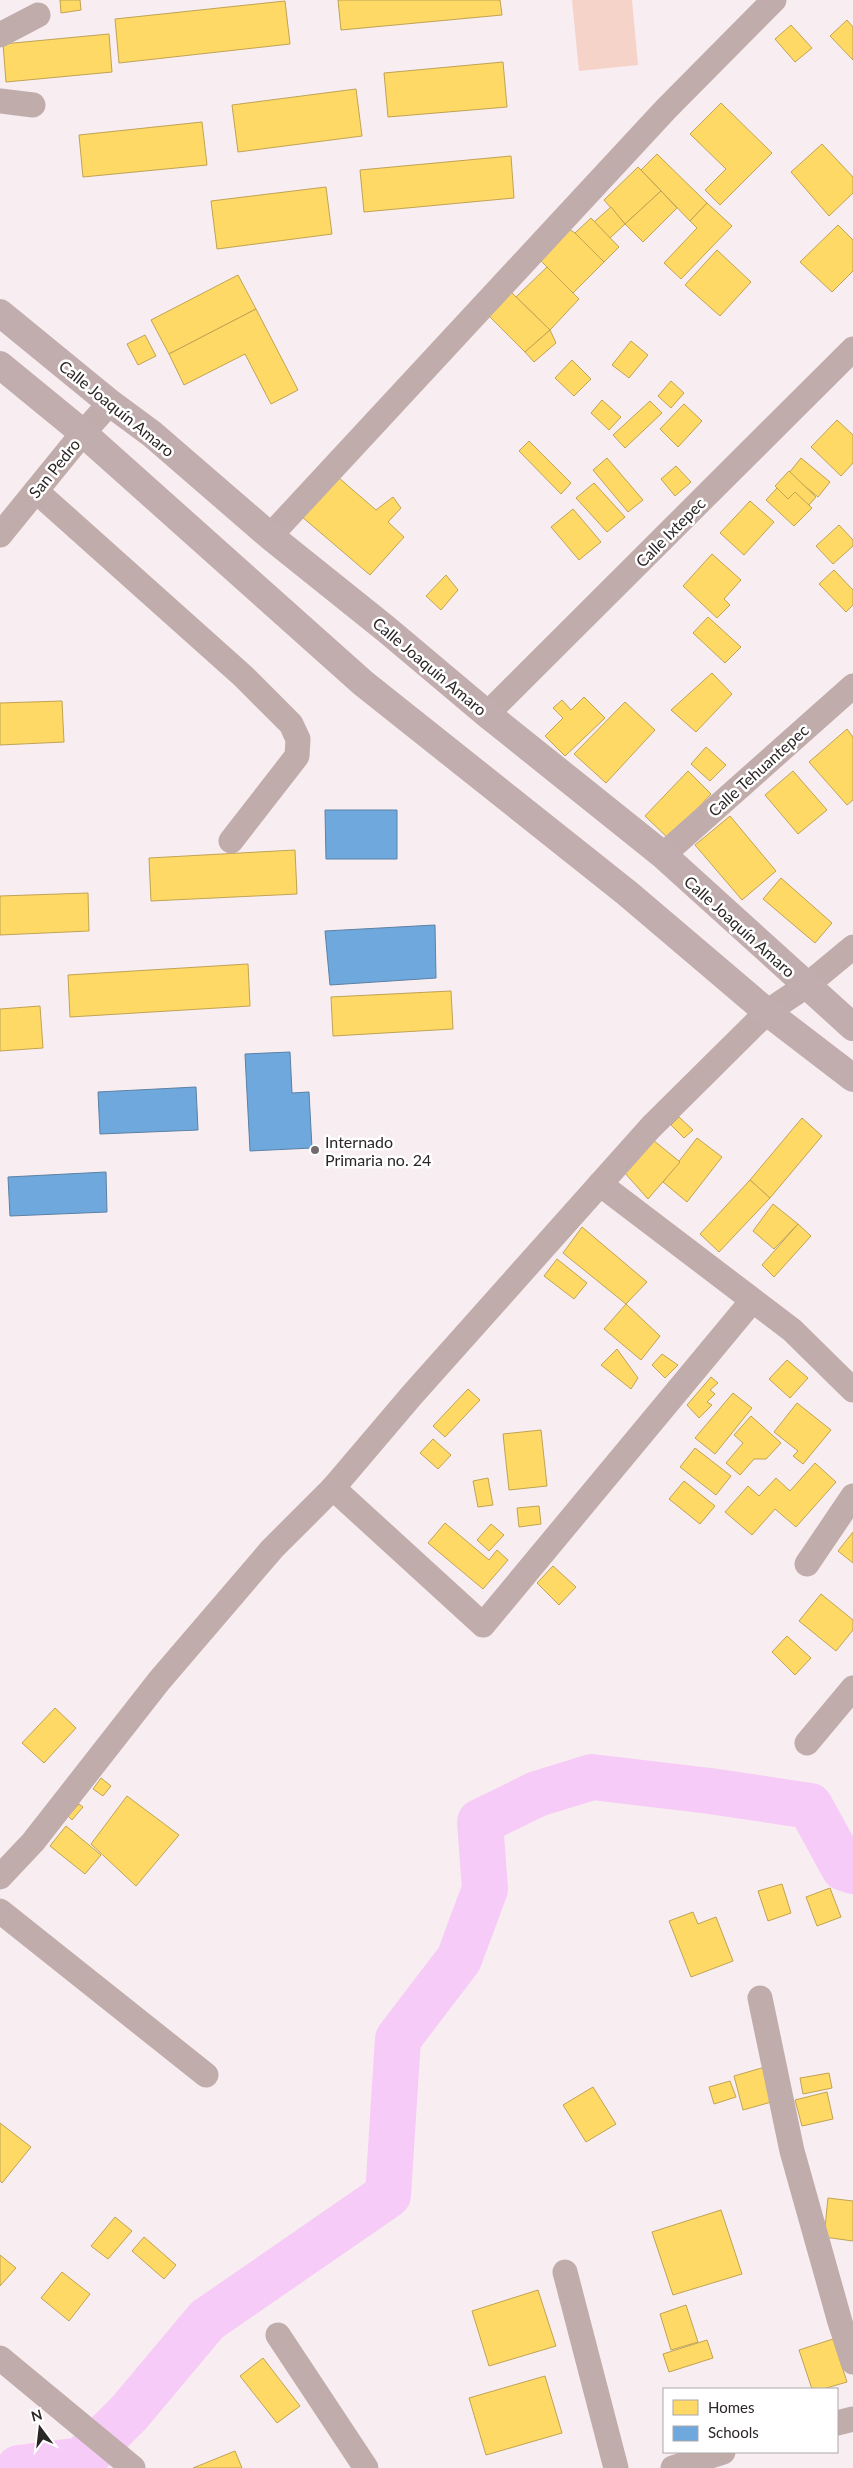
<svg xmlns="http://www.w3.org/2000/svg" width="853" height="2468" font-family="Lato,sans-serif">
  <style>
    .green { fill: #f6d3c9 }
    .homes { fill: #ffd966; stroke: #c0a353 }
    .schools { fill: #6fa8dc; stroke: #5b81a5 }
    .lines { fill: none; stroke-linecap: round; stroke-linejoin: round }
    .river { stroke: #f7cbf7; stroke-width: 46 }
    .minor { stroke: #c0acab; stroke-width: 25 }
    .major { stroke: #c1acae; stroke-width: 28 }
    .poi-dot { fill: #736b6d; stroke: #fff; stroke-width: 2 }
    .labels { text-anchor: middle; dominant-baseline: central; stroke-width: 5; stroke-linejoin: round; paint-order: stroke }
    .street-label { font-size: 16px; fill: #2c2526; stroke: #fff }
    .poi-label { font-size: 16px; fill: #2c2526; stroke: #fff; text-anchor: start }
  </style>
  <rect width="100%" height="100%" fill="#f8edf0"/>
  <path class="green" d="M572,0H632L638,65L579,71Z"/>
  <g class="homes">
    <path d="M60,0H80L81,10L61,13Z"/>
    <path d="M338,0H500L502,15L341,30Z"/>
    <path d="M285,1L290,44L119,63L115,19Z"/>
    <path d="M847,20L853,27V60L830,36Z"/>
    <path d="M791,25L812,48L795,62L775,39Z"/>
    <path d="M109,34L112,72L6,82L3,44Z"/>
    <path d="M503,62L507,107L388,117L384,73Z"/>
    <path d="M356,89L362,136L238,152L232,105Z"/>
    <path d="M721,103L772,153L720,205L705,190L726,169L690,134Z"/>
    <path d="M202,122L207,165L83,177L79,135Z"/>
    <path d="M822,144L853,177V193L829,216L791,172Z"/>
    <path d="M657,154L707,203L690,221L641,170Z"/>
    <path d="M511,156L514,198L364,212L360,170Z"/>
    <path d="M638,167L661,191L625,224L604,200Z"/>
    <path d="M326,187L332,234L217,249L211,201Z"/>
    <path d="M661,191L677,208L643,242L625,224Z"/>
    <path d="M707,203L732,226L681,279L664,263L697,228L690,221Z"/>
    <path d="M611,207L625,224L610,238L594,222Z"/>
    <path d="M591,218L619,247L604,262L575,233Z"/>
    <path d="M838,225L853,240V271L832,292L800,262Z"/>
    <path d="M569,229L575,233L604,262L573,293L539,259Z"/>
    <path d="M717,250L751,282L720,316L685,285Z"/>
    <path d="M547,267L579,299L550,330L516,297Z"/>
    <path d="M238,275L256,309L169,354L151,320Z"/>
    <path d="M510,291L550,330L525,352L487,314Z"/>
    <path d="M256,309L298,390L271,404L245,354L184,385L169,354Z"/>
    <path d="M550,330L556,343L534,362L525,352Z"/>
    <path d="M145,335L156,356L138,365L127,344Z"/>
    <path d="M631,341L648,355L629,378L612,365Z"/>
    <path d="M572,360L591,379L574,396L555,378Z"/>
    <path d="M671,381L684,393L671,408L658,396Z"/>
    <path d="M602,400L621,417L609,430L591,413Z"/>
    <path d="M650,401L662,413L625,448L613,435Z"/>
    <path d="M684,404L702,421L678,447L660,429Z"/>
    <path d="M837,420L853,435V463L841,476L811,447Z"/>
    <path d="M529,441L571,483L561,494L519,451Z"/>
    <path d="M607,458L643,500L628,512L593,470Z"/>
    <path d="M801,458L830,482L818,497L789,473Z"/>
    <path d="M676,466L691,482L675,496L661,479Z"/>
    <path d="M789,471L816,497L808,506L795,493L789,500L775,486Z"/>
    <path d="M339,478L376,510L393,497L401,508L388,522L404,537L370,575L301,516Z"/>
    <path d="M594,483L625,517L607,532L576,498Z"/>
    <path d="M777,488L788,499L795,492L812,508L794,526L766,500Z"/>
    <path d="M750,501L774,522L744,555L720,533Z"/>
    <path d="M573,509L601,542L579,560L551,527Z"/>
    <path d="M839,525L853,540V546L833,564L816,546Z"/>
    <path d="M712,554L741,580L724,599L730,605L717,618L683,586Z"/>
    <path d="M834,570L853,590V605L846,612L819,584Z"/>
    <path d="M446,575L458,590L441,610L426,596Z"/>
    <path d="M708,617L741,647L725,663L693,633Z"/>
    <path d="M712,673L732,694L696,732L671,710Z"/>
    <path d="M584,697L605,718L565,756L545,736L563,718L553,708L562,700L571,710Z"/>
    <path d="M62,701L64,742L0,745V703Z"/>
    <path d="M625,702L655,730L606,783L574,754Z"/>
    <path d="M847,729L853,737V800L847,805L809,762Z"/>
    <path d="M706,747L726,765L710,781L691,764Z"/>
    <path d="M688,771L711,794L669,839L645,816Z"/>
    <path d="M793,771L827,810L798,834L765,795Z"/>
    <path d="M730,816L776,871L742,900L695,845Z"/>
    <path d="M295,850L297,894L151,901L149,858Z"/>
    <path d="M781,878L832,923L815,943L763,899Z"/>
    <path d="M88,893L89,931L0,935V896Z"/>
    <path d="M248,964L250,1006L70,1017L68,975Z"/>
    <path d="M451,991L453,1029L333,1036L331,997Z"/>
    <path d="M40,1006L43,1048L0,1051V1009Z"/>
    <path d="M679,1117L693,1130L684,1138L671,1125Z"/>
    <path d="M802,1118L822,1136L770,1198L750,1180Z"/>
    <path d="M697,1138L722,1157L687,1202L663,1182Z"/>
    <path d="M653,1140L680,1162L648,1199L624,1172Z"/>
    <path d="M750,1180L770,1198L719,1252L700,1234Z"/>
    <path d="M773,1204L798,1224L774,1249L753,1231Z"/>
    <path d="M798,1224L811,1236L774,1277L762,1265Z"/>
    <path d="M582,1227L647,1282L626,1304L563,1253Z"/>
    <path d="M557,1259L587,1283L574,1299L544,1276Z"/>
    <path d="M626,1304L660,1336L641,1360L604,1329Z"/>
    <path d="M617,1349L638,1378L631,1389L601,1365Z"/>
    <path d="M662,1354L678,1365L665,1378L652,1365Z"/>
    <path d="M787,1360L808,1378L790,1398L769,1379Z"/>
    <path d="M711,1377L718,1383L710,1390L715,1394L707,1402L712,1405L699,1418L687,1405Z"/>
    <path d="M468,1389L480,1400L445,1437L433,1426Z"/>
    <path d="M733,1393L752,1408L715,1454L695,1438Z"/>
    <path d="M797,1403L831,1430L803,1464L793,1456L798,1451L774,1432Z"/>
    <path d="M751,1416L781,1443L766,1459H754L740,1475L726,1463L743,1443L734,1435Z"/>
    <path d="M541,1430L547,1486L509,1490L503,1434Z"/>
    <path d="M433,1439L451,1455L438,1469L420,1453Z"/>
    <path d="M695,1448L731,1476L716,1495L680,1467Z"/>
    <path d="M815,1463L836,1482L796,1527L775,1509L752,1535L725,1512L748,1486L759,1496L776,1478L790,1491Z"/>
    <path d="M488,1478L493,1505L478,1507L473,1481Z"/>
    <path d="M684,1481L715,1506L700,1524L669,1499Z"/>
    <path d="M539,1506L541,1524L519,1527L517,1508Z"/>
    <path d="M445,1523L489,1560L497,1550L508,1560L483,1589L428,1543Z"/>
    <path d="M491,1524L504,1535L489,1551L477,1540Z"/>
    <path d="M853,1532V1563L838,1551Z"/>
    <path d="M553,1566L576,1587L559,1605L537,1583Z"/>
    <path d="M821,1594L853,1620V1630L836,1651L799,1621Z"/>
    <path d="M787,1636L811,1658L795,1675L772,1652Z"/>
    <path d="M55,1708L76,1728L44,1763L22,1743Z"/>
    <path d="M101,1778L111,1786L103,1796L93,1789Z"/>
    <path d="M127,1796L179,1835L136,1886L91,1844Z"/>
    <path d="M79,1804L83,1807L72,1820L68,1816Z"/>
    <path d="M66,1826L101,1855L85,1874L50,1846Z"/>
    <path d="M782,1884L791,1913L768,1921L758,1891Z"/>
    <path d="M830,1888L841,1917L817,1926L806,1897Z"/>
    <path d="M693,1912L698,1924L716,1917L733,1961L691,1977L669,1921Z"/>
    <path d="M765,2067L775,2101L743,2110L734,2076Z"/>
    <path d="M829,2073L832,2088L803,2094L800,2078Z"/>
    <path d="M730,2081L736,2097L714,2104L709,2087Z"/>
    <path d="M593,2087L616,2124L586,2142L563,2105Z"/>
    <path d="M827,2092L833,2119L802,2126L795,2100Z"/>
    <path d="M0,2123L31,2147L2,2183L0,2181Z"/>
    <path d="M828,2198L853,2201V2241L824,2237Z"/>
    <path d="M721,2210L742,2274L673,2295L652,2232Z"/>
    <path d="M115,2217L132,2231L108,2259L91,2246Z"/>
    <path d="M144,2237L176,2265L164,2279L132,2251Z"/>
    <path d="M0,2255L16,2268L0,2286Z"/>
    <path d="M62,2272L90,2294L69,2321L41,2298Z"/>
    <path d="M538,2290L556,2346L489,2366L472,2311Z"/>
    <path d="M686,2305L698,2342L671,2350L660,2314Z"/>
    <path d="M833,2339L847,2382L823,2389H812L799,2350Z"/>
    <path d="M707,2340L713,2358L669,2372L663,2354Z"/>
    <path d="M263,2358L300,2406L277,2423L240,2376Z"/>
    <path d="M545,2376L562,2433L486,2455L469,2398Z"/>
    <path d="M235,2451L242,2468H193Z"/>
  </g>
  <g class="schools">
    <path d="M325,810H397V859H326Z"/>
    <path d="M435,925L436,978L330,985L325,931Z"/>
    <path d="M290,1052L292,1093L309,1092L312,1148L250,1151L245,1054Z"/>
    <path d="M196,1087L198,1130L100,1134L98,1092Z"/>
    <path d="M106,1172L107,1212L10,1216L8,1177Z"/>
  </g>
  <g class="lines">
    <path class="river" d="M19,2468L82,2460L129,2413L207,2320L388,2195L398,2039L459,1959L485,1889L480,1822L537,1794L592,1777L710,1791L810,1806L844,1868L853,1871"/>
    <g class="minor">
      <path d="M0,35L38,15"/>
      <path d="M0,101L33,105"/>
      <path d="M36,491L243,676L291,724L298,739L297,756L231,841"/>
      <path d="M0,535L83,433L110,403"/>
      <path d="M270,536L666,109L774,0"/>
      <path d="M487,714L853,349"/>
      <path d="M663,855L853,686"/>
      <path d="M600,1184L792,1330L853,1390"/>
      <path d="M333,1488L483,1625L752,1301"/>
      <path d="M807,1564L853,1496"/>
      <path d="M807,1743L853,1688"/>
      <path d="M0,1877L33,1842L159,1681L272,1549L333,1488L412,1395L651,1127L767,1012L806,986L853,947"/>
      <path d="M0,1911L206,2075"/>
      <path d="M760,1998L792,2151L840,2322L853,2362"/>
      <path d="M565,2272L616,2468"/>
      <path d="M278,2335L366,2468"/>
      <path d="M0,2358L133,2468"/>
      <path d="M837,2423L853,2419"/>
      <path d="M673,2468L723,2452"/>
    </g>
    <g class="major">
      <path d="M0,313L110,403L152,434L270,536L386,629L487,714L663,855L853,1027"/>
      <path d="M0,365L83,433L363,683L627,893L767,1012L853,1078"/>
    </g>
  </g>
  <circle class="poi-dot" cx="315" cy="1150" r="5"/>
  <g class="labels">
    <g class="street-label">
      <text transform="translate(117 408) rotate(39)">Calle Joaquín Amaro</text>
      <text transform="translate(54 468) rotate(-51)">San Pedro</text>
      <text transform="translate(670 532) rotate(-45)">Calle Ixtepec</text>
      <text transform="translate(430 666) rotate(40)">Calle Joaquín Amaro</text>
      <text transform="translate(758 770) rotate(-42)">Calle Tehuantepec</text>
      <text transform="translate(740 926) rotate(42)">Calle Joaquín Amaro</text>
    </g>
    <g class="poi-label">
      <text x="325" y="1141">Internado<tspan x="325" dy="18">Primaria no. 24</tspan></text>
    </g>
  </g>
  <rect x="663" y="2388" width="175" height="65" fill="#ffffff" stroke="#aba8a8"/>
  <rect x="673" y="2400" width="25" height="15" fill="#ffd966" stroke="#aba8a8"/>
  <text x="708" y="2413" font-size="15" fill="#2c2526">Homes</text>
  <rect x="673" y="2426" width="25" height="15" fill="#6fa8dc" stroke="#aba8a8"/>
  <text x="708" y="2438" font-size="15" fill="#2c2526">Schools</text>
  <g transform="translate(40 2428) rotate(345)" stroke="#ffffff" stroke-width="4" paint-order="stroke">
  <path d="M0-4L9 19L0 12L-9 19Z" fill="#2c2526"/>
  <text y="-8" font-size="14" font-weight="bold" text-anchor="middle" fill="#2c2526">N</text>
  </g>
</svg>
